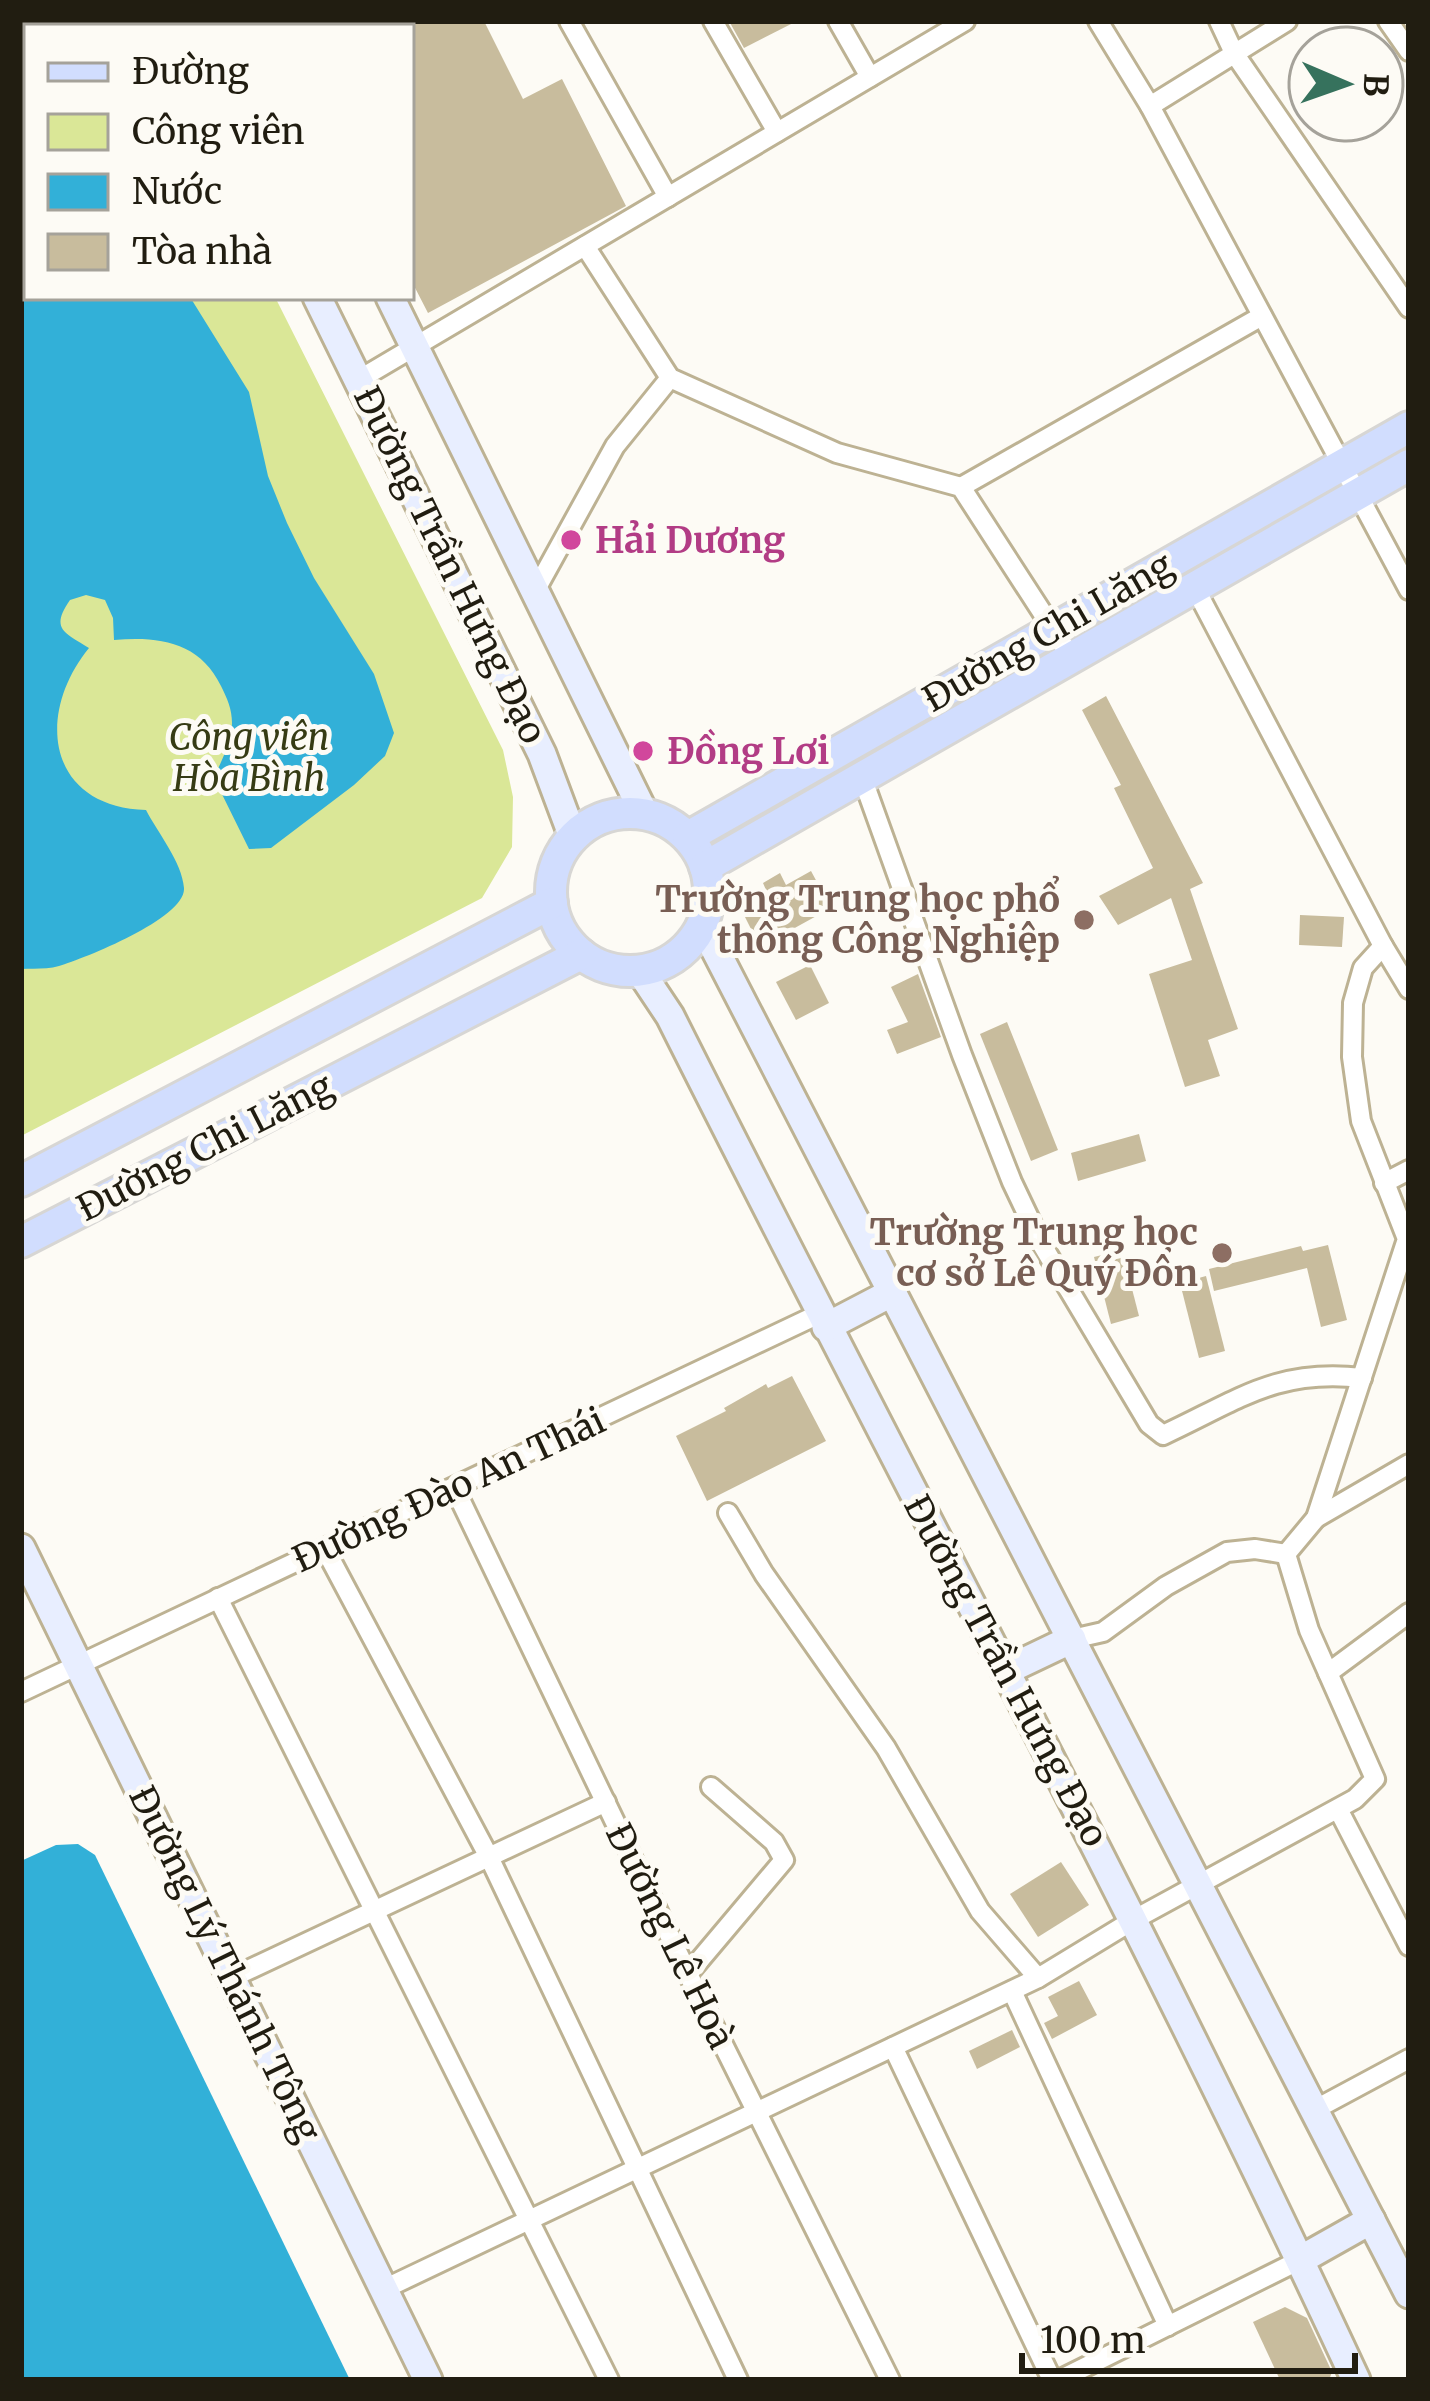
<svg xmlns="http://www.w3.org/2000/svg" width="1430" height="2401" font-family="Merriweather,serif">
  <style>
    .green { fill: #dae797 }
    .water { fill: #32b0d8 }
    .building { fill: #c8bc9d }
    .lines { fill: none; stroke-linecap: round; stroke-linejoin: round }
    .street-casing { stroke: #bdb293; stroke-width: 24 }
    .secondary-casing { stroke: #bdb293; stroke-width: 33 }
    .primary-casing { stroke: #d7d6d4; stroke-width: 36 }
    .street { stroke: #fff; stroke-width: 18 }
    .secondary { stroke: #e8eeff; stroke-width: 27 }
    .primary { stroke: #d1ddfe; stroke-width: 30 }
    .hotel-dot { fill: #d1479c; stroke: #fdfbf5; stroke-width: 4.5 }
    .education-dot { fill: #8d6e63; stroke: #fdfbf5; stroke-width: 4.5 }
    .labels { text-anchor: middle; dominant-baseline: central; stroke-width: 10; stroke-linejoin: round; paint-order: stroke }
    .hotel-label { font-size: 36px; font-weight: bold; fill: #b23c85; stroke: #fdfbf5; text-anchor: start }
    .street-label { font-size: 36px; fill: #211d11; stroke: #fdfbf5 }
    .park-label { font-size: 36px; font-style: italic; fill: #363b14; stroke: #fdfbf5 }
    .education-label { font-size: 36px; font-weight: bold; fill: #785e54; stroke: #fdfbf5; text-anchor: end }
  </style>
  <rect width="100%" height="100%" fill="#fdfbf5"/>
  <path class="green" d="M27,132V297H275L503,750L513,797L512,847L482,898L21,1136V135Z"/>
  <g class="water">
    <path d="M27,230V297H190L249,392L268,476L287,523L314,578L374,674L394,733L385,756L354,785L271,848L249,849L214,778C221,761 232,742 232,723C232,709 227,698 221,686C200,642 159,636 114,640L113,618L105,600L86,595L70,600C49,630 66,633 89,648C35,714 47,807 146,810C158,833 182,862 184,888C186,918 85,958 59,966C47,970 33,968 21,969V232Z"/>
    <path d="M78,1844L95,1855L350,2380H21V1861L56,1845Z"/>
  </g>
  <g class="building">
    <path d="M411,21H484L523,99L562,79L626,206L428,313L411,280Z"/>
    <path d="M729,21H797L744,48Z"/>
    <path d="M1106,696L1203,883L1190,889L1238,1029L1208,1040L1220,1076L1185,1087L1149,974L1192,960L1171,898L1118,925L1099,896L1153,868L1114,788L1121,785L1082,710Z"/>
    <path d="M811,871L831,908L760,947L743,913L760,904L755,896L766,890L763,883L780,873L786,885Z"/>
    <path d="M1300,915L1344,917L1342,947L1299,945Z"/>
    <path d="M810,965L829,1003L796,1020L776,982Z"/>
    <path d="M918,974L941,1037L897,1054L887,1030L908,1022L891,987Z"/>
    <path d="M1007,1022L1058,1150L1031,1161L980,1034Z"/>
    <path d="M1139,1134L1146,1161L1078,1181L1071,1153Z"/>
    <path d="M1328,1245L1347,1320L1321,1327L1307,1268L1214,1291L1209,1269L1301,1246L1303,1251Z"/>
    <path d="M1122,1250L1139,1316L1111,1324L1094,1257Z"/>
    <path d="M1206,1276L1225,1351L1199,1358L1180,1283Z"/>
    <path d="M792,1376L826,1441L707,1501L676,1436L726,1411L724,1408L766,1384L768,1388Z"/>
    <path d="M1061,1862L1089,1905L1038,1937L1010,1894Z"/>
    <path d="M1079,1981L1097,2015L1052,2039L1044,2023L1058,2016L1048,1997Z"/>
    <path d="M1012,2030L1020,2047L977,2069L969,2051Z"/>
    <path d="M1285,2307L1307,2318L1332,2372L1329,2380H1280L1253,2322Z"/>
  </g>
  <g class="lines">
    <g class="street-casing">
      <g id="street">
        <path d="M569,21L668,197"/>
        <path d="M713,21L777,132"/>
        <path d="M838,21L870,77"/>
        <path d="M1098,21L1150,106L1409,590"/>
        <path d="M1219,21L1234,53L1409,308"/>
        <path d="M1388,21L1409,51"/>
        <path d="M1150,106L1287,21"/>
        <path d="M21,117L27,114"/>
        <path d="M585,246L670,378L837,453L961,487L1071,657"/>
        <path d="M360,379L965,21"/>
        <path d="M961,487L1262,316"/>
        <path d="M534,593L615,446L670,378"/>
        <path d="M862,777L962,1055L1012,1182L1041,1243L1149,1424L1163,1435C1237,1401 1276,1368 1362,1378"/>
        <path d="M1383,946L1409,989"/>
        <path d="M1384,1183L1409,1170"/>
        <path d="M455,1489L688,1974L890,2380"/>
        <path d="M728,1513L764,1574L886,1748L980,1911L1038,1978"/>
        <path d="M1316,1518L1409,1464"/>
        <path d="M325,1549L489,1857L738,2380"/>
        <path d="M218,1598L609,2380"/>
        <path d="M1072,1639L1103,1632L1166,1586L1227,1552L1255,1549L1286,1554"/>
        <path d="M1328,1673L1409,1613"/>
        <path d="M21,1692L819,1314"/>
        <path d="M1338,1809L1409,1946"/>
        <path d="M688,1974L784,1860L774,1842L711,1787"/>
        <path d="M231,1978L606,1802"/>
        <path d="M1012,1991L1168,2326"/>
        <path d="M893,2047L1052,2380"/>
        <path d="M1314,2110L1409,2059"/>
        <path d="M384,2289L1038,1978L1135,1919L1355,1799L1375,1779L1309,1630L1286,1554L1316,1518L1407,1239L1361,1121L1352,1057L1353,1003L1363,968L1383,946L1194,586"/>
        <path d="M1059,2380L1300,2260"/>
      </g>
    </g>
    <g class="secondary-casing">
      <g id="secondary">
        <path d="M175,21L178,27"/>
        <path d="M248,21L251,27"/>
        <path d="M317,297L542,754L573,837"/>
        <path d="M390,297L644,813"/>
        <path d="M702,924L1409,2294"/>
        <path d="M640,971L670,1016C898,1471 1142,1918 1356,2380"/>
        <path d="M826,1327L893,1292"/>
        <path d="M21,1548L428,2380"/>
        <path d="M1005,1671L1072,1639"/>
        <path d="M1300,2260L1371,2220"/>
      </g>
    </g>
    <g class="primary-casing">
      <g id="primary">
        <circle cx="630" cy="892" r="79"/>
        <path d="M688,837L1409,427"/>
        <path d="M705,867L1409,465"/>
        <path d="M21,1181L552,903"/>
        <path d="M21,1242L581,954"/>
      </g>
    </g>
    <use href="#street" class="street"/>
    <use href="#secondary" class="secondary"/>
    <use href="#primary" class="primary"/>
  </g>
  <g class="hotel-dot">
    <circle cx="571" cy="540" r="12"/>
    <circle cx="643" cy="751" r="12"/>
  </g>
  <g class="education-dot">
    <circle cx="1084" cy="920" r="12"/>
    <circle cx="1222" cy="1253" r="12"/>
  </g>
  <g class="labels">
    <g class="hotel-label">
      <text x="595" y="540">Hải Dương</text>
      <text x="667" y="751">Đồng Lơi</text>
    </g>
    <g class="street-label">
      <text transform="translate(450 565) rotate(64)">Đường Trần Hưng Đạo</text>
      <text transform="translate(1048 632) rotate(-30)">Đường Chi Lăng</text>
      <text transform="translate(205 1147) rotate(-27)">Đường Chi Lăng</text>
      <text transform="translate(449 1490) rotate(-25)">Đường Đào An Thái</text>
      <text transform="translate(1006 1671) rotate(62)">Đường Trần Hưng Đạo</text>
      <text transform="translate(670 1936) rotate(64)">Đường Lê Hoà</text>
      <text transform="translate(225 1964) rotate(64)">Đường Lý Thánh Tông</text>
    </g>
    <g class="park-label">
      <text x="249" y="737">Công viên<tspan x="249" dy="41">Hòa Bình</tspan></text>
    </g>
    <g class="education-label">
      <text x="1060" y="899">Trường Trung học phổ<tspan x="1060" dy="41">thông Công Nghiệp</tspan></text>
      <text x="1198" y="1232">Trường Trung học<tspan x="1198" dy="41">cơ sở Lê Quý Đôn</tspan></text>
    </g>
  </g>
  <rect width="1430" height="2401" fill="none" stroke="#211d11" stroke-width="48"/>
  <rect x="24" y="24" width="390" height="276" fill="#fdfbf5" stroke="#a5a29a" stroke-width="3"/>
  <rect x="48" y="63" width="60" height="18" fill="#d1ddfe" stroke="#a5a29a" stroke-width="3"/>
  <text x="132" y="84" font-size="36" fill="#211d11">Đường</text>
  <rect x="48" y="114" width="60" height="36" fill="#dae797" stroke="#a5a29a" stroke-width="3"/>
  <text x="132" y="144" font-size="36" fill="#211d11">Công viên</text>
  <rect x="48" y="174" width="60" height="36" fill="#32b0d8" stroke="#a5a29a" stroke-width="3"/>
  <text x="132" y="204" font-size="36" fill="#211d11">Nước</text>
  <rect x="48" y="234" width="60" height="36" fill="#c8bc9d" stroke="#a5a29a" stroke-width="3"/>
  <text x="132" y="264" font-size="36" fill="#211d11">Tòa nhà</text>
  <g transform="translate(1346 84) rotate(92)"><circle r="57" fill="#fdfbf5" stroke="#a5a29a" stroke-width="3"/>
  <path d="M0-9L21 45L0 30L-21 45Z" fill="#36725d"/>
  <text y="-18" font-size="33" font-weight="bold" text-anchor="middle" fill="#211d11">B</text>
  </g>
  <path d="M1022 2353v18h333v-18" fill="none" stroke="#211d11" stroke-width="6"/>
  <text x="1040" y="2353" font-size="36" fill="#211d11" stroke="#fdfbf5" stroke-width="9" paint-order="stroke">100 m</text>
</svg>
